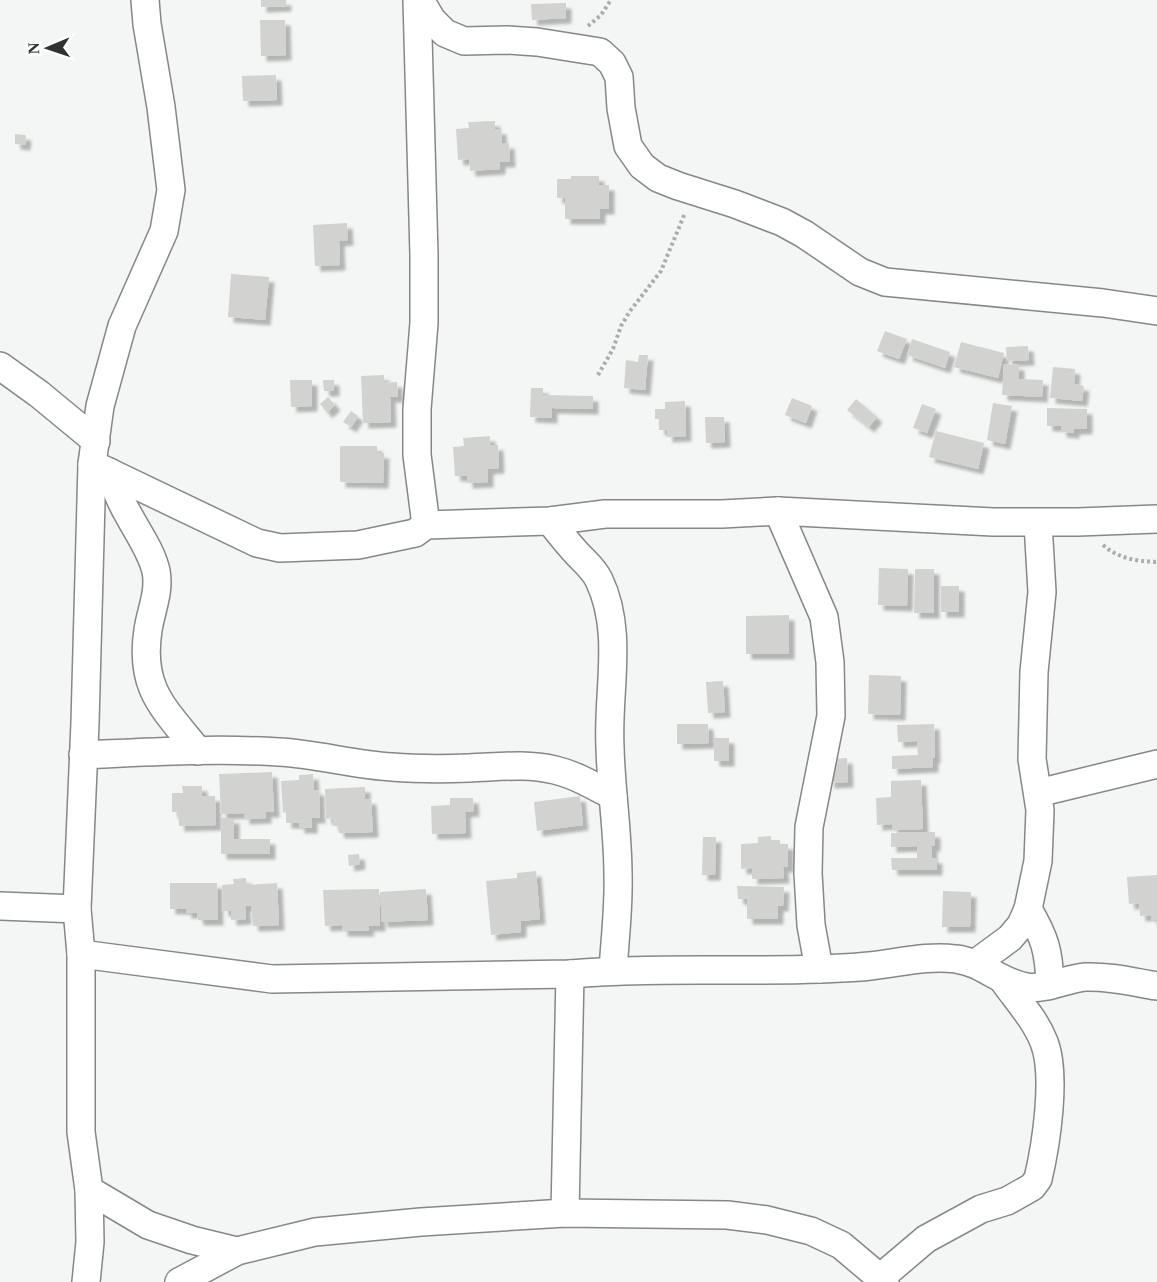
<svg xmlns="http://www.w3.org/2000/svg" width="1157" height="1282" font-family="'Times New Roman',serif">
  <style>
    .building { fill: #d2d2d1; filter: url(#shadow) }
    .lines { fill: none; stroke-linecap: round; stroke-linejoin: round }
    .minor-casing { stroke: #868788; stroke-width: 30 }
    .path { stroke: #acacad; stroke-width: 4; stroke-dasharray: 3 3; stroke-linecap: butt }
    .minor { stroke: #fff; stroke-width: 27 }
  </style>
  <defs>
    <filter id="shadow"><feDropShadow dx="5.5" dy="5.5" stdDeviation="1.5" flood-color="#0004"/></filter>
  </defs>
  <rect width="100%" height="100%" fill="#f4f5f5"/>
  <g class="building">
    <path d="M261,0H286V6L261,7Z"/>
    <path d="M566,3V18L532,20L531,4Z"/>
    <path d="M260,20H285L286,55L261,56Z"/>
    <path d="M276,75L277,100L243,101L242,76Z"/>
    <path d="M495,121V129H501L502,144L509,143L510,162H500V169L470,171L469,159L458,160L456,129L469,128L468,122Z"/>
    <path d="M15,134L26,135L25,145L15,144Z"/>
    <path d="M571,176H599V185H609V209H600V219H565V198H557V179H571Z"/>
    <path d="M347,223L348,240L339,241L340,265L315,266L313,225Z"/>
    <path d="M231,274L269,277L265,320L228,317Z"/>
    <path d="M885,331L907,339L899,359L877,351Z"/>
    <path d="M912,339L950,352L945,368L907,355Z"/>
    <path d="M961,342L1004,353L998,378L954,367Z"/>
    <path d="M1028,346L1029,360L1007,361L1006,347Z"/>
    <path d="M639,355H648L645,390L624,388L626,360L638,362Z"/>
    <path d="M1004,364L1019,365V379L1043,380L1042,397L1002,395Z"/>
    <path d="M1053,367L1075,369L1074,384L1084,386L1082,401L1050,398Z"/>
    <path d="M384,375V383L397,382L398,397H390L391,422L363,423L361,376Z"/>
    <path d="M290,380H312V406L291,407Z"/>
    <path d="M323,380H334V391H324Z"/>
    <path d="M531,388H543V395L593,396V409L552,408V418L530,417Z"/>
    <path d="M328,397L335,405L327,413L320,404Z"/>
    <path d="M792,398L812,406L806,423L785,415Z"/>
    <path d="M856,399L877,417L869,427L847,410Z"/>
    <path d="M685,401L686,436L667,437V430H659V419H655V409H665V402Z"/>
    <path d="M993,403L1012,406L1005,444L987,440Z"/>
    <path d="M922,404L936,409L927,433L913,428Z"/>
    <path d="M1047,408L1087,409V429H1074V433L1061,432V426H1047Z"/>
    <path d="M351,411L358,416L351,427L343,422Z"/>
    <path d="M705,417H724L725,442L706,443Z"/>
    <path d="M936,431L984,443L978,469L929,457Z"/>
    <path d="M490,436V445H498L499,468L488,469V482L467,483V476H455L453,447L464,446L463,438Z"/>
    <path d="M340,446H377V453H384L383,483L340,482Z"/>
    <path d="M879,568L908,569L907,606L878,605Z"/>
    <path d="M915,569H934V613H914Z"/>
    <rect x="941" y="586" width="18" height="26"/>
    <path d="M789,615V654H746V616Z"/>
    <path d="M869,675L901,676L900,715L868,714Z"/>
    <path d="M723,681L725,712L708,713L706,682Z"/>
    <path d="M677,724H708L709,743L677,744Z"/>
    <path d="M934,724L935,758H933V767L892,769V756L918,755L917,741L898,742L897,725Z"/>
    <rect x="714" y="738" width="15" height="23"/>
    <path d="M847,758L848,782L829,783L828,759Z"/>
    <path d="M272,772L274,812H266V818L244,819V813L221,814L219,774Z"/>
    <path d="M313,774L314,790H319L320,818H312V828H299V823H286V812L283,813L281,781L299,780V775Z"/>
    <path d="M921,780L923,829L892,830V824L877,825L876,798L891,797V781Z"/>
    <path d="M182,786H202V796H215L216,825L179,826L178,812H172V793H183Z"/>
    <path d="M365,787V799H371L373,832L339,833L338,826H333V818L326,819L325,789Z"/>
    <path d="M580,796L583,825L537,831L534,802Z"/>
    <path d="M450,798H473L474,811L465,812L466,833L432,834L431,806L450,805Z"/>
    <path d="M221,818H234V839H270V854H221Z"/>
    <path d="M935,832V846H932V858H937V870H892L891,858H917V846L891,847V833Z"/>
    <path d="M771,836V840H780V844H788V867H783L784,878L752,879V868L741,869V844L758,843V837Z"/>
    <path d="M703,837H716L715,875H702Z"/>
    <path d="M359,854L360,864L349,866L348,855Z"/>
    <path d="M536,871L540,919L521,921V932L491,935L486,881L517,878V873Z"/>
    <path d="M1157,875V919L1152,920L1151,915L1140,916L1139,903L1129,904L1127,877Z"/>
    <path d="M246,878L247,885L277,883L279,925L253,926L251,906H245L246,919L231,920V911H223L222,885L234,884L233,879Z"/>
    <path d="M170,883H217L218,920H198L197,913H186V909H170Z"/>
    <path d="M737,886L784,887L783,906H778V919H747V899H738Z"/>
    <path d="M379,889L380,926H368L369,931H342V925L325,926L323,890Z"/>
    <path d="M426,889L428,920L382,922L380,892Z"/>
    <path d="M943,891L971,892L970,927H942Z"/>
  </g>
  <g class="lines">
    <g class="minor-casing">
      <g id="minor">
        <path d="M417,0L424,255V323L417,409V455L426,525"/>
        <path d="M420,0L432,20L445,33L464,41L507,40L537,42L600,52L612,63L619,77L621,108L628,146L642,166L658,178L678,186L735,204L782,222L804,234L860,272L885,282L1103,303L1157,311"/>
        <path d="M0,366L39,394L96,441"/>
        <path d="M92,464L257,543L280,548L358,545L415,533L426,525L550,521L605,514H722L778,511L993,522H1078L1157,519"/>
        <path d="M109,472C115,486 120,501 128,514C138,533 151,550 156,571C160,592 151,610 148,630C139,689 164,708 198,751"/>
        <path d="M778,511L824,617L830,662L831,716L809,827L808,873L811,925L819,969"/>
        <path d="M550,521C557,530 565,540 573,549C582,560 593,567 599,580C624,632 607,692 610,747C611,790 618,832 618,875C619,907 615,938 613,970"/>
        <path d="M83,755C148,752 214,748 279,752C317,754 354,765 392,767C417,769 443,769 469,768C499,767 525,763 555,770C576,775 594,786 613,796"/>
        <path d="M1038,793L1157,764"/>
        <path d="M0,906L77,909"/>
        <path d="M1028,909C1045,938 1049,951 1050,985"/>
        <path d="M81,954L272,979L570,974C653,967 737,972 820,969C836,968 853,968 870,966C899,963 927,955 956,959C982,962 1000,983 1027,987C1046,990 1065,979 1085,977C1109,976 1133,982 1157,986"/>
        <path d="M976,963L1010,938L1021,925L1028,909L1038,861L1040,810L1032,759L1034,672L1042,592L1038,523"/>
        <path d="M89,1190L148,1225L192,1240L237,1251"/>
        <path d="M565,1213L570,974"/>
        <path d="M880,1278L926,1239L981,1209L1007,1201L1032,1187L1038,1179C1046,1145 1057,1075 1044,1042C1035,1019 1017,1000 1003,980"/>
        <path d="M86,1282L90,1242L89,1190L81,1132V954L77,909L85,723L92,464L100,406L122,326L164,231L171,190L161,107L147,24L145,0"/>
        <path d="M179,1282L237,1251L315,1232L421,1222L565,1213L727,1215L767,1220L811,1231L841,1245L885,1282"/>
      </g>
    </g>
    <g class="path">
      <path d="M588,26L601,15L611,0"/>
      <path d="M598,375L613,349L621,326L630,311L661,271L685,213"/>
      <path d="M1103,545C1119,559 1136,561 1157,562"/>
    </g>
    <use href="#minor" class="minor"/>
  </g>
  <g transform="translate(48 48) rotate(268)" stroke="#ffffff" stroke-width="4.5" paint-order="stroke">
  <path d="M0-4.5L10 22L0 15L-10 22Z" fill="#313132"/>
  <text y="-9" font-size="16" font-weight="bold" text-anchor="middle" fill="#313132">N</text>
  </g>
</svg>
